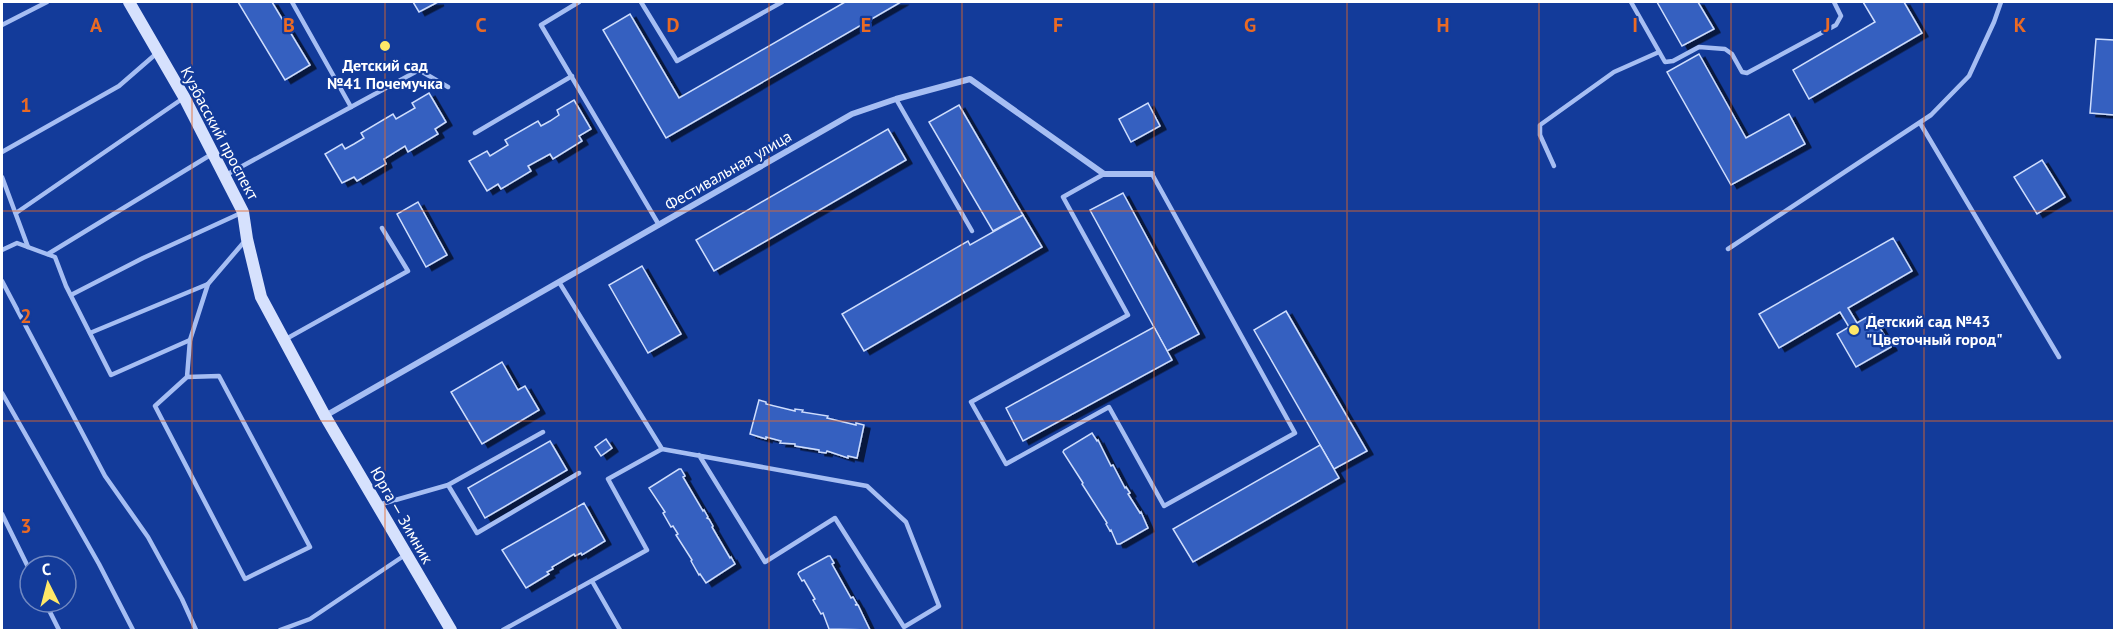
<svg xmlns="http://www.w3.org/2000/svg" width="2116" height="632" font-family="'PT Sans',sans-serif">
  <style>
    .building { fill: #3661c0; stroke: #ceddfd; stroke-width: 1.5; filter: url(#shadow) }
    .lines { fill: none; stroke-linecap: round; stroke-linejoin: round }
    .lane { stroke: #a6bef3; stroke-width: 4.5 }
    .street { stroke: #a6bef3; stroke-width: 6 }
    .secondary { stroke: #d6e1fd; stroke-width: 12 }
    .grid { fill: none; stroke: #ea6a24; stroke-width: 1.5; stroke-opacity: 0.55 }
    .poi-dot { fill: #ffe868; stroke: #133b9a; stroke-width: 2 }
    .labels { text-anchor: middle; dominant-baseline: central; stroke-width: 4.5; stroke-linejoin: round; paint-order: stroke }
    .poi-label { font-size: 16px; font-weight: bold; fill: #fff; stroke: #133b9a }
    .street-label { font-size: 16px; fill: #fff; stroke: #133b9a }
    .grid-label { font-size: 20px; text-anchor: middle; font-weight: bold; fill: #ea6a24; stroke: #133b9a; stroke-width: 4.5; stroke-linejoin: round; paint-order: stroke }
  </style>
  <defs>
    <filter id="shadow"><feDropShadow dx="6" dy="3.5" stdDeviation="0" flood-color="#0009"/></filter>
  </defs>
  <rect width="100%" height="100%" fill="#133b9a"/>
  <g class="building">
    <path d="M238,2H272L310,65L285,80Z"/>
    <path d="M413,2H438L419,12Z"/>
    <path d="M845,2H901L666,138L603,30L630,14L679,98Z"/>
    <path d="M1657,2H1698L1714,29L1682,46Z"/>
    <path d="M1863,2H1904L1922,33L1809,99L1793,70L1875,22Z"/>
    <path d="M2096,39L2114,40V115L2090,113Z"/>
    <path d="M1699,54L1746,138L1789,114L1805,144L1731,185L1667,72Z"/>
    <path d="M429,93L446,122L435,129L438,134L408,152L405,146L384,159L386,164L357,181L354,177L342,183L325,154L342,144L345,149L354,144L364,138L361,133L393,114L396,119L415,108L412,103Z"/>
    <path d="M574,100L591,129L579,136L582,141L553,159L550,154L528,166L531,171L501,189L498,184L487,191L469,161L487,151L490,156L508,145L505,140L538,121L541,126L550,121L559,115L557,110Z"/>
    <path d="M1148,103L1160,126L1131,142L1119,119Z"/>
    <path d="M959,105L1023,215L993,231L929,122Z"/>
    <path d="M888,129L906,160L714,271L696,240Z"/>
    <path d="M2042,160L2065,197L2037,214L2014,177Z"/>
    <path d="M1123,193L1199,334L1167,351L1090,210Z"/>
    <path d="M418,202L447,255L426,267L397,214Z"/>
    <path d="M1023,215L1042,247L864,351L842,314L968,241L970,245Z"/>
    <path d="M1893,238L1912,271L1848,308L1857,323L1872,314L1891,347L1856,367L1837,334L1849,327L1840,312L1779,348L1759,314Z"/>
    <path d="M642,266L681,334L648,353L609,285Z"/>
    <path d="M1286,311L1367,451L1334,469L1254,330Z"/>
    <path d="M1154,327L1172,360L1023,441L1006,408Z"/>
    <path d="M502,362L518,390L525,386L539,410L482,444L451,392Z"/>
    <path d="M759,400L766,402V404L795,411V409L803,410L802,412L828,416L827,418L856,425V423L864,425L857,458L848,456V458L827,451L826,453L819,452V450L795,446V444L780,443L781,441L766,437V439L750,434Z"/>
    <path d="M1092,433L1097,441L1098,440L1111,466L1113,465L1125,488L1126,487L1130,493L1128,494L1140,513L1141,512L1148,528L1120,544H1117L1111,530L1110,531L1106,524L1107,523L1082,484L1083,483L1063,452L1064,450Z"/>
    <path d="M606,439L612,448L601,456L595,447Z"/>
    <path d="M550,441L567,470L485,518L468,488Z"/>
    <path d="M1320,445L1339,478L1193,562L1173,529Z"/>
    <path d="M679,469H681L685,476L683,477L703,511L704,510L708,517L707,518L709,519L713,526L712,527L730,558L731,557L735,564L706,583L700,574L699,575L691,561L692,560L676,535L678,534L673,526L671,527L663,513L665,512L649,488Z"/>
    <path d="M584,503L605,541L582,555L581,553L575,556L574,554L552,567L553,569L547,572L549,574L526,588L502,550Z"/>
    <path d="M828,556H830L834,563L832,564L851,598L853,597L857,604L855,605H858L870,630L829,629L823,613L821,614L813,600L815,599L804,580L802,581L798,574L799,572Z"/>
  </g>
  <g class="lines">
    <g class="lane">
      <path d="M292,2L351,107L419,70L448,87"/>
      <path d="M579,2L541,25L659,225"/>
      <path d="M641,2L677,61L782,2"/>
      <path d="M1631,2L1665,62L1673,61L1699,47L1725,49L1732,54L1742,72L1747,73L1836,25L1841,16L1834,2"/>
      <path d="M2,25L47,2"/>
      <path d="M896,99L972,231"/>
      <path d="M1920,123L2059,357"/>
      <path d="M475,133L572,76"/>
      <path d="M2,152L119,86L157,53"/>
      <path d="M1554,166L1540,135V125L1614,72L1659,52"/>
      <path d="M1104,174L1063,197L1128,315L971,402L1006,464L1109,407L1164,506L1295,433L1152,174"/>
      <path d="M226,175L351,107"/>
      <path d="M2,177L28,247"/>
      <path d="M16,213L182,99"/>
      <path d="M1728,249L1931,115L1969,76L1994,22L2001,2"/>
      <path d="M2,250L17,243L55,257L66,286L111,375L190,340L208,284L244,242"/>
      <path d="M48,254L212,154"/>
      <path d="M2,281L105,476L148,537L182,599L196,630"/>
      <path d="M559,282L662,449L867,486L906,522L939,606L904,627L835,518L765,562L699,455"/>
      <path d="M71,295L143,258L241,213"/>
      <path d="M90,333L208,284"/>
      <path d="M286,339L408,271L382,228"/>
      <path d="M187,377L219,376L310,547L245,579L155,406L187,377L190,340"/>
      <path d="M2,393L99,564L133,630"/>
      <path d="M448,485L477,533L579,473"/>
      <path d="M378,505L448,485L543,432"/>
      <path d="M2,514L30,571"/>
      <path d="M592,581L620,630"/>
      <path d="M45,602L59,630"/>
      <path d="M280,630L310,619L405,555"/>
      <path d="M503,630L647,550L608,479L662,449"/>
    </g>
    <path class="street" d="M325,416L852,114L896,99L970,79L1104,174H1152"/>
    <path class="secondary" d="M129,2L184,97L243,212L247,239L261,297L325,416L451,630"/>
  </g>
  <path class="grid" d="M192,2V630M385,2V630M577,2V630M769,2V630M962,2V630M1154,2V630M1347,2V630M1539,2V630M1731,2V630M1924,2V630M2,211H2114M2,421H2114"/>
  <g class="poi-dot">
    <circle cx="385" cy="46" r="6"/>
    <circle cx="1854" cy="330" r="6"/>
  </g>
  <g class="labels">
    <g class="poi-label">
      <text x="385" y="65">Детский сад<tspan x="385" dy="18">№41 Почемучка</tspan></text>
      <text x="1866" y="321" text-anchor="start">Детский сад №43<tspan x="1866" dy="18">"Цветочный город"</tspan></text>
    </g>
    <g class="street-label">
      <text transform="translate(220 133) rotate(62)">Кузбасский проспект</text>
      <text transform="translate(728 170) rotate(-30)">Фестивальная улица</text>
      <text transform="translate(402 515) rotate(60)">Юрга — Зимник</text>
    </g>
  </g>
  <g class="grid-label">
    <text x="96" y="32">A</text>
    <text x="289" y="32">B</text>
    <text x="481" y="32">C</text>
    <text x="673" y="32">D</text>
    <text x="866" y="32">E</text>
    <text x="1058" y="32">F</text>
    <text x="1250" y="32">G</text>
    <text x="1443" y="32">H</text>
    <text x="1635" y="32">I</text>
    <text x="1827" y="32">J</text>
    <text x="2020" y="32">K</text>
    <text x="26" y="112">1</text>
    <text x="26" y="323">2</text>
    <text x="26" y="533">3</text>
  </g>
  <rect width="2116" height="632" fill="none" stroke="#ffffff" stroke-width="6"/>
  <g transform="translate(48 584) rotate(354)"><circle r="28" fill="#133b9a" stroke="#7189c2" stroke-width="1.5"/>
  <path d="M0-4.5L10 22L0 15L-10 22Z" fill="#ffe868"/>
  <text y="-9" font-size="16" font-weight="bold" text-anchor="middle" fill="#ffffff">С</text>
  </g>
</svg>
